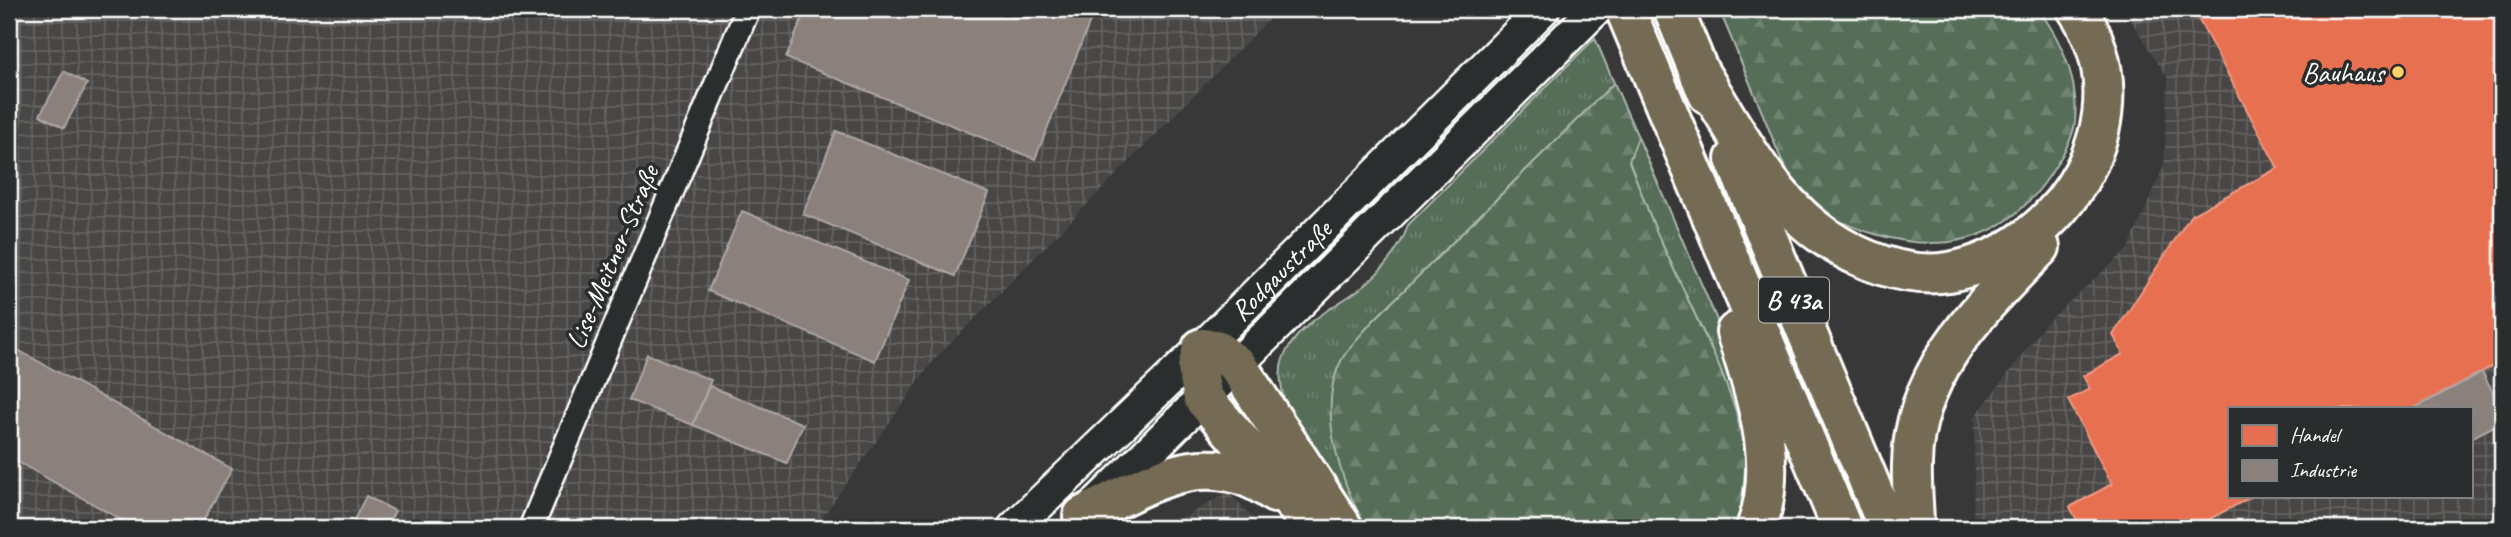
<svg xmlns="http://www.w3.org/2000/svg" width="2511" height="537" font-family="Caveat,sans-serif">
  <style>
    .industrial { fill: url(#industrial-grid); fill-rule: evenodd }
    .grass { fill: url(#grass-tufts); stroke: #aab6ac; stroke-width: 2 }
    .forest { fill: url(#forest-firs); stroke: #aab6ac; stroke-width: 2 }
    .shops { fill: #e76f51; stroke: #ee9a85; stroke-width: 2 }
    .industry { fill: #8a817c; stroke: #ada7a3; stroke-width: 2 }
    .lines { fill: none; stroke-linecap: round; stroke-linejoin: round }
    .street-casing { stroke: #fff; stroke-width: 28 }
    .secondary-casing { stroke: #fff; stroke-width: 37 }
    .highway-casing { stroke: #fff; stroke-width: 44 }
    .street { stroke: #2a2d2e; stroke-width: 23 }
    .secondary { stroke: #2a2d2e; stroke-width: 32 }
    .highway { stroke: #746b52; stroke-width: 38 }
    .poi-dot { fill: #ffd166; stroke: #2a2d2e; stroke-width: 2.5 }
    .labels { text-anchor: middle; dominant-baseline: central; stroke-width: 7; stroke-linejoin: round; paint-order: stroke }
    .shield { fill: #2a2d2e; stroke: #bfc0c0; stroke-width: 2 }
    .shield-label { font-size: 26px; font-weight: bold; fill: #fff }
    .poi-label { font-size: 28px; fill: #fff; stroke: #2a2d2e; text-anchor: end }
    .street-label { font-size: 28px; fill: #fff; stroke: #2a2d2e }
  </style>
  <defs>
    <pattern id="industrial-grid" width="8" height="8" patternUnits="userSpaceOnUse" patternTransform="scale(1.75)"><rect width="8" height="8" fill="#494644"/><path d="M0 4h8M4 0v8" fill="none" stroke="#646260"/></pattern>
    <pattern id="grass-tufts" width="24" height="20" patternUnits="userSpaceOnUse" patternTransform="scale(1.75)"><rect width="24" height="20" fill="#566d59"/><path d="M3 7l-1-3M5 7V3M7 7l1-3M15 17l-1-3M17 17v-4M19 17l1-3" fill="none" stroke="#6f8372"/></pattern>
    <pattern id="forest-firs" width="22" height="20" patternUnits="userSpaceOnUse" patternTransform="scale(1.75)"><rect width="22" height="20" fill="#566d59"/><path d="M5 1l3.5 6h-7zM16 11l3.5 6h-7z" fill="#6f8372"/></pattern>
  </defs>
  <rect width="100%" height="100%" fill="#383838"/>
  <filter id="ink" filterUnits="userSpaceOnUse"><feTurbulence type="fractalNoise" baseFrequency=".0143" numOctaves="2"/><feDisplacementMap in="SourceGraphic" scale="14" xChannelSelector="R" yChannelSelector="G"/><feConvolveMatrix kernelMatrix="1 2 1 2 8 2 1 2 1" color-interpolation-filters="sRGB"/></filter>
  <g filter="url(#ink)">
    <g class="industrial">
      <path d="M9,9H1279L933,361L815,528H9Z"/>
      <path d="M2124,9H2502V528H1973L1975,417L2046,323L2128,249L2164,166L2168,79ZM2229,409H2471V497H2229Z"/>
      <path d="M1228,492L1262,528H1165Z"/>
    </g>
    <g class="grass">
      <path d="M1595,38L1614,83L1372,322L1341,361L1359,515L1367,528H1352C1330,490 1267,402 1283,359C1293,331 1324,312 1348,297C1372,282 1400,253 1408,225Z"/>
      <path d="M1638,137L1754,406L1750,528H1736L1740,520L1746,459L1736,411L1718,364L1656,231L1629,161Z"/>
    </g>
    <g class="forest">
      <path d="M1719,9H2038C2062,40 2079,81 2075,122C2074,138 2059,161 2050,175C2007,239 1948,256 1875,234C1845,226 1819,213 1799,188C1782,167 1774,141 1764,117C1749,81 1734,45 1719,9Z"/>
      <path d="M1614,83L1638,137L1629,161L1656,231L1718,364L1736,411L1746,459L1740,520L1736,528H1367C1341,485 1316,409 1341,361C1348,347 1362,334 1372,322Z"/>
    </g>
    <path class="shops" d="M2193,9H2502V361L2413,409H2229V497H2251L2193,528H2081L2070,507L2112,484L2068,400L2090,389L2083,376L2123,354L2113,335L2191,215L2278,168Z"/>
    <g class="industry">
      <path d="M806,9H1095L1035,159L786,58Z"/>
      <path d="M64,71L87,84L64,128L40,115Z"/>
      <path d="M836,131L989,193L955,276L803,214Z"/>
      <path d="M742,211L909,280L875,361L708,291Z"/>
      <path d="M9,345L232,469L199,528H136L9,457Z"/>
      <path d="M647,354L711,380L693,425L629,400Z"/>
      <path d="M2482,372L2502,409V422L2471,438V409H2413Z"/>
      <path d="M709,386L803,424L787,463L693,425Z"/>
      <path d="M366,496L395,511L386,528H365L353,522Z"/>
      <path d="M422,519L447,528H418Z"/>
    </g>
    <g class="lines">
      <g class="street-casing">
        <path id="street" d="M531,528L748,9"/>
      </g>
      <g class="secondary-casing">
        <g id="secondary">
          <path d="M1098,502L1596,9"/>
          <path id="s1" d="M1014,528L1202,348L1543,9"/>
        </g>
      </g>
      <g class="highway-casing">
        <g id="highway">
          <path d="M1625,9L1842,528"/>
          <path d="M1673,9L1708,94"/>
          <path d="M1699,72C1735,129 1767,196 1824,236C1858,260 1906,279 1949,272C2066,251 2148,114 2077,9"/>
          <path d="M1735,159L1888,528"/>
          <path d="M1736,332C1755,395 1781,463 1756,528"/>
          <path d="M1083,516C1148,484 1207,443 1275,493"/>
          <path d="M1315,528L1203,398L1197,368L1202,348L1215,349L1237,365L1343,528"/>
          <path d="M1914,528C1914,507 1911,485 1912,464C1913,372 1981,308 2040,247"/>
        </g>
      </g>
      <use href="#street" class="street"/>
      <use href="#secondary" class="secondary"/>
      <use href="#highway" class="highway"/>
    </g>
  </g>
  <circle class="poi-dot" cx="2398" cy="72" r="7"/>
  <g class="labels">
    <rect class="shield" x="1759" y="277.5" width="70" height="45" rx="5"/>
    <g class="shield-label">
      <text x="1794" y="300">B 43a</text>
    </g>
    <g class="poi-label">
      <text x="2384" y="72">Bauhaus</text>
    </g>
    <g class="street-label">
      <text transform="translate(612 257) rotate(-67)">Lise-Meitner-Straße</text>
      <text stroke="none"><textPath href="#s1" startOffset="371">Rodgaustraße</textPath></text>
    </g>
  </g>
  <rect width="2511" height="537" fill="none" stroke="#2a2d2e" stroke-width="35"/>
  <rect x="18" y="18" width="2476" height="502" fill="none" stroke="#fff" stroke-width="2.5" filter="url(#ink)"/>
  <rect x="2228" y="407" width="245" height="91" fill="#2a2d2e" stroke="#7f8182" stroke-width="2"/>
  <rect x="2242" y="425" width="35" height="21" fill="#e76f51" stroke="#7f8182" stroke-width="2"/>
  <text x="2290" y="442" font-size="21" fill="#ffffff">Handel</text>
  <rect x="2242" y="460" width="35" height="21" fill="#8a817c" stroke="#7f8182" stroke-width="2"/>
  <text x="2290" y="477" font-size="21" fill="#ffffff">Industrie</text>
</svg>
